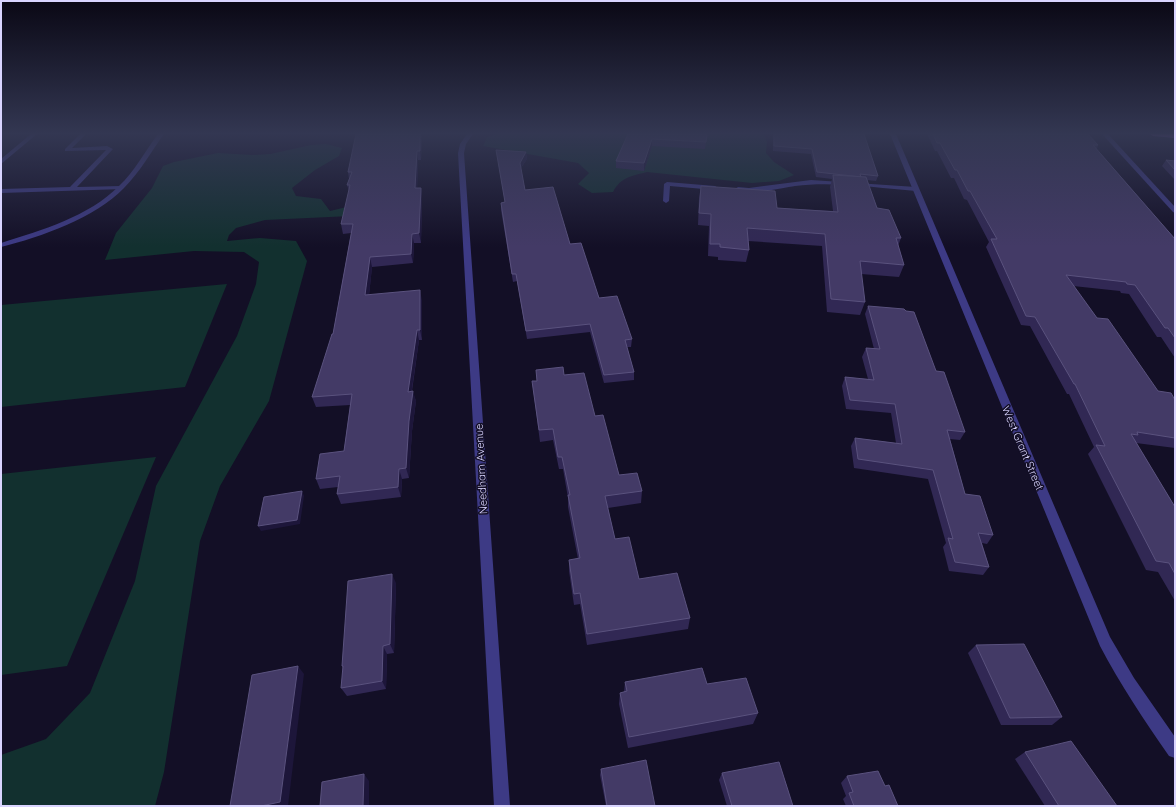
<svg xmlns="http://www.w3.org/2000/svg" width="1176" height="807" font-family="Quicksand,sans-serif">
  <style>
    .green { fill: #12302f }
    .lines { fill: none; stroke-linecap: round; stroke-linejoin: round }
    .lane { fill: #3d3a85; fill-rule: evenodd }
    .street { fill: #3d3a85; fill-rule: evenodd }
    .primary { fill: #c25bff; fill-rule: evenodd }
    .wall { fill: #312854 }
    .shaded-wall { fill: #1d163a }
    .building { fill: #433a66; stroke: #5a527e }
    .labels { text-anchor: middle; dominant-baseline: central; stroke-width: 3; stroke-linejoin: round; paint-order: stroke }
    .street-label { font-size: 11px; fill: #d9d4ff; stroke: #130f26 }
  </style>
  <rect width="100%" height="100%" fill="#130f26"/>
  <g class="green">
    <path d="M496,134H764L767,142L766,153L774,162L794,175L779,181L752,183L647,172C631,176 621,177 613,192L592,193L578,184L589,173L578,163L483,146L487,137Z"/>
    <path d="M326,144L342,148L339,156L315,170L292,188L296,196L321,199L330,211L355,205L372,215L265,220L236,228L229,235L227,241L260,238L296,241L307,261L269,401L220,486L200,541L164,772L155,806H1V755L46,739L90,693L135,581L156,486L237,336L256,284L259,262L244,252L194,251L105,260L116,233L152,188L163,166L174,162L218,153L253,155L270,154L311,145Z"/>
    <path d="M227,284L185,387L1,407V305Z"/>
    <path d="M156,457L67,666L1,675V474Z"/>
  </g>
  <g class="lines">
    <g class="lane">
      <path d="M31,134H37L1,164V159Z"/>
      <path d="M80,134H86L72,148L107,146L113,149L77,187L121,186L123,187V189L1,193V189L70,187L106,150L65,151V149Z"/>
      <path d="M811,180L916,187L919,189L916,191C879,188 832,181 795,186C782,188 745,196 735,189L738,187L749,188Z"/>
      <path d="M667,182L715,186L718,188L715,190L670,186L669,201L666,203L663,201L664,184Z"/>
    </g>
    <g class="street">
      <path d="M158,134H164C151,152 140,172 124,188C95,218 41,237 1,247V243C42,230 88,217 119,186C135,171 145,151 158,134Z"/>
      <path d="M467,134H473L466,144L464,153L510,806H494L458,153L460,144Z"/>
      <path d="M890,134H896L1110,637L1134,678L1175,737V758L1169,756C1144,720 1120,684 1100,646Z"/>
      <path d="M1102,134H1108L1175,207V213L1173,212Z"/>
    </g>
    <path class="primary" d="M1150,134H1175V138L1153,136Z"/>
  </g>
  <g class="wall">
    <path d="M422,134L421,160H418L417,188H421L422,196L421,243H414L413,263L372,267L369,295L422,300V340H419L412,391L416,401L412,431L409,478L402,479L401,497L341,504L337,494L338,487L320,489L316,479L344,451L350,405L316,407L312,397L333,334L351,233L343,234L341,224L349,191L347,185L349,179L348,172Z"/>
    <path d="M628,134H707L705,149L652,146L644,171L616,168V161Z"/>
    <path d="M773,134H864L878,176L876,181L867,180L877,208L901,238L898,246L904,265L899,277L861,274L865,302L860,315L827,312L822,246L748,241L749,250L746,262L718,260V257L708,256L709,226L698,225L699,198L701,186L777,208L833,211L830,187L832,179L816,177L811,154L773,151Z"/>
    <path d="M927,134H1088L1098,145L1097,149L1175,239V358L1161,337H1157L1129,294L1121,293L1120,291L1073,286L1097,318L1158,391L1175,400V448L1136,443L1175,507V601L1158,572L1146,570L1088,454L1094,447L1069,394H1067L1030,326L1021,325L986,247L989,242L967,200L964,199L954,178H951L937,151H935Z"/>
    <path d="M496,150L526,152L527,159L521,168L525,190L570,244L599,298L632,339L631,347H627L634,372V380L604,383L590,332L527,339L517,281L513,282L501,210V203L505,202Z"/>
    <path d="M1166,160L1175,161V180L1162,166Z"/>
    <path d="M868,306L936,371L965,432L960,440L950,439L965,494L993,535L987,544L982,543L989,567L983,575L949,571L943,547L946,543L928,479L854,468L851,446L855,438L896,443L891,413L846,409L842,386L845,377L868,379L862,357L866,348L874,349L865,314Z"/>
    <path d="M536,370L564,375L595,416L619,475L642,491L641,503L608,508L615,539L639,579L690,618L688,629L587,645L580,604L574,605L569,571V560L578,559L568,507V498L563,469H559L553,440L540,442L532,381H537Z"/>
    <path d="M396,583L394,653L387,654L386,689L347,696L341,688L343,668L342,666Z"/>
    <path d="M976,645L1062,717L1052,725H1001L968,653Z"/>
    <path d="M625,682L707,684L758,713L753,724L628,748L619,704L620,693L624,692Z"/>
    <path d="M1025,752L1117,806H1045L1015,759Z"/>
    <path d="M601,769L655,806H606L600,775Z"/>
    <path d="M722,773L793,806H727L719,780Z"/>
    <path d="M847,776L885,786L898,806H846L843,799L846,796L841,783Z"/>
  </g>
  <g class="shaded-wall">
    <path d="M420,134H422L421,160L420,151Z"/>
    <path d="M652,139V146L644,171V163Z"/>
    <path d="M417,151L418,160L417,197L415,188Z"/>
    <path d="M526,152L527,159L520,169V163Z"/>
    <path d="M421,188L422,196L421,243L419,233Z"/>
    <path d="M412,234L414,243L413,263L411,254Z"/>
    <path d="M370,257L372,267L368,305L365,295Z"/>
    <path d="M420,290L422,300V340L420,330Z"/>
    <path d="M417,330L419,340L410,402L408,392Z"/>
    <path d="M413,391L416,401L412,431L409,478L406,468L409,421Z"/>
    <path d="M399,469L402,479L401,497L398,487Z"/>
    <path d="M302,491L304,496L300,524L261,531L258,526Z"/>
    <path d="M392,574L396,583L394,653L390,644Z"/>
    <path d="M383,646L387,654L386,689L382,681Z"/>
    <path d="M298,666L304,674L288,806H261Z"/>
    <path d="M364,774L369,781V806H363Z"/>
  </g>
  <g class="building">
    <path d="M356,134H420V151H417L415,188H421L419,233L412,234L411,254L370,257L365,295L420,290V330H417L408,392L413,391L409,421L406,468L399,469L398,487L337,494L340,476L316,479L320,454L344,451L352,394L312,397L332,334H333L353,224H341L350,185H347L352,172H348Z"/>
    <path d="M628,134H707L706,142L652,139L644,163L616,161Z"/>
    <path d="M774,134H864L878,176L860,174L861,177L817,172L812,149L774,146Z"/>
    <path d="M933,134H1088L1098,145H1093L1175,239V243H1174L1175,244V338L1168,328H1165L1135,285L1127,284L1126,282L1066,275L1097,318L1108,319L1158,391L1171,393L1175,400V438L1137,432L1138,435L1131,434L1175,507V574L1169,563L1156,561L1096,445L1105,446L1075,384H1074L1035,317L1026,316L991,239H997L970,191H968L957,170H955L940,143H937Z"/>
    <path d="M496,150L526,152L520,163L525,190L553,187L570,244L581,243L599,298L617,296L632,339L625,340L634,372L604,375L590,324L526,331L516,274H512L501,203L505,202Z"/>
    <path d="M1166,160L1175,161V170Z"/>
    <path d="M833,175L866,177L877,208L889,210L901,238H896L904,265L860,261L865,302L831,299L825,234L747,228L749,250L720,247V244H710L711,214L699,213L701,186L775,191L777,208L838,212Z"/>
    <path d="M868,306L904,309L906,311L914,312L936,371L944,372L965,432L947,430L965,494L980,496L993,535L978,533L989,567L955,562L948,538L953,539L933,470L858,459L855,438L902,444L895,404L850,400L845,377L874,380L866,348L880,349Z"/>
    <path d="M563,367L564,375L584,373L595,416L603,415L619,475L637,473L642,491L605,496L615,539L629,537L639,579L677,573L690,618L587,634L580,593L574,594L569,560L580,558L568,495H570L562,457H558L553,429L539,430L532,381H537L536,370Z"/>
    <path d="M302,491L297,520L258,526L264,497Z"/>
    <path d="M392,574L390,644L383,646L382,681L341,688L343,666H342L348,581Z"/>
    <path d="M1024,644L1062,717L1010,718L976,645Z"/>
    <path d="M298,666L280,802L261,806H230L252,675Z"/>
    <path d="M702,668L707,684L746,678L758,713L629,737L620,693L627,691L625,682Z"/>
    <path d="M1071,741L1117,806H1059L1025,752Z"/>
    <path d="M646,760L655,806H607L601,769Z"/>
    <path d="M779,762L793,806H732L722,773Z"/>
    <path d="M878,771L885,786L889,785L898,806H854L849,793L853,792L847,776Z"/>
    <path d="M364,774L363,806H320L322,782Z"/>
  </g>
  <linearGradient id="sky" x2="0" y2="1"><stop stop-color="#0a0815"/><stop offset="0.54" stop-color="#333752"/><stop offset="1" stop-color="#333752" stop-opacity="0"/></linearGradient>
  <rect width="1176" height="247" fill="url(#sky)"/>
  <g class="labels">
    <g class="street-label">
      <text transform="translate(1023 448) rotate(67)">West Grant Street</text>
      <text transform="translate(481 469) rotate(-93)">Needham Avenue</text>
    </g>
  </g>
  <rect width="1176" height="807" fill="none" stroke="#d9d4ff" stroke-width="4"/>
</svg>
